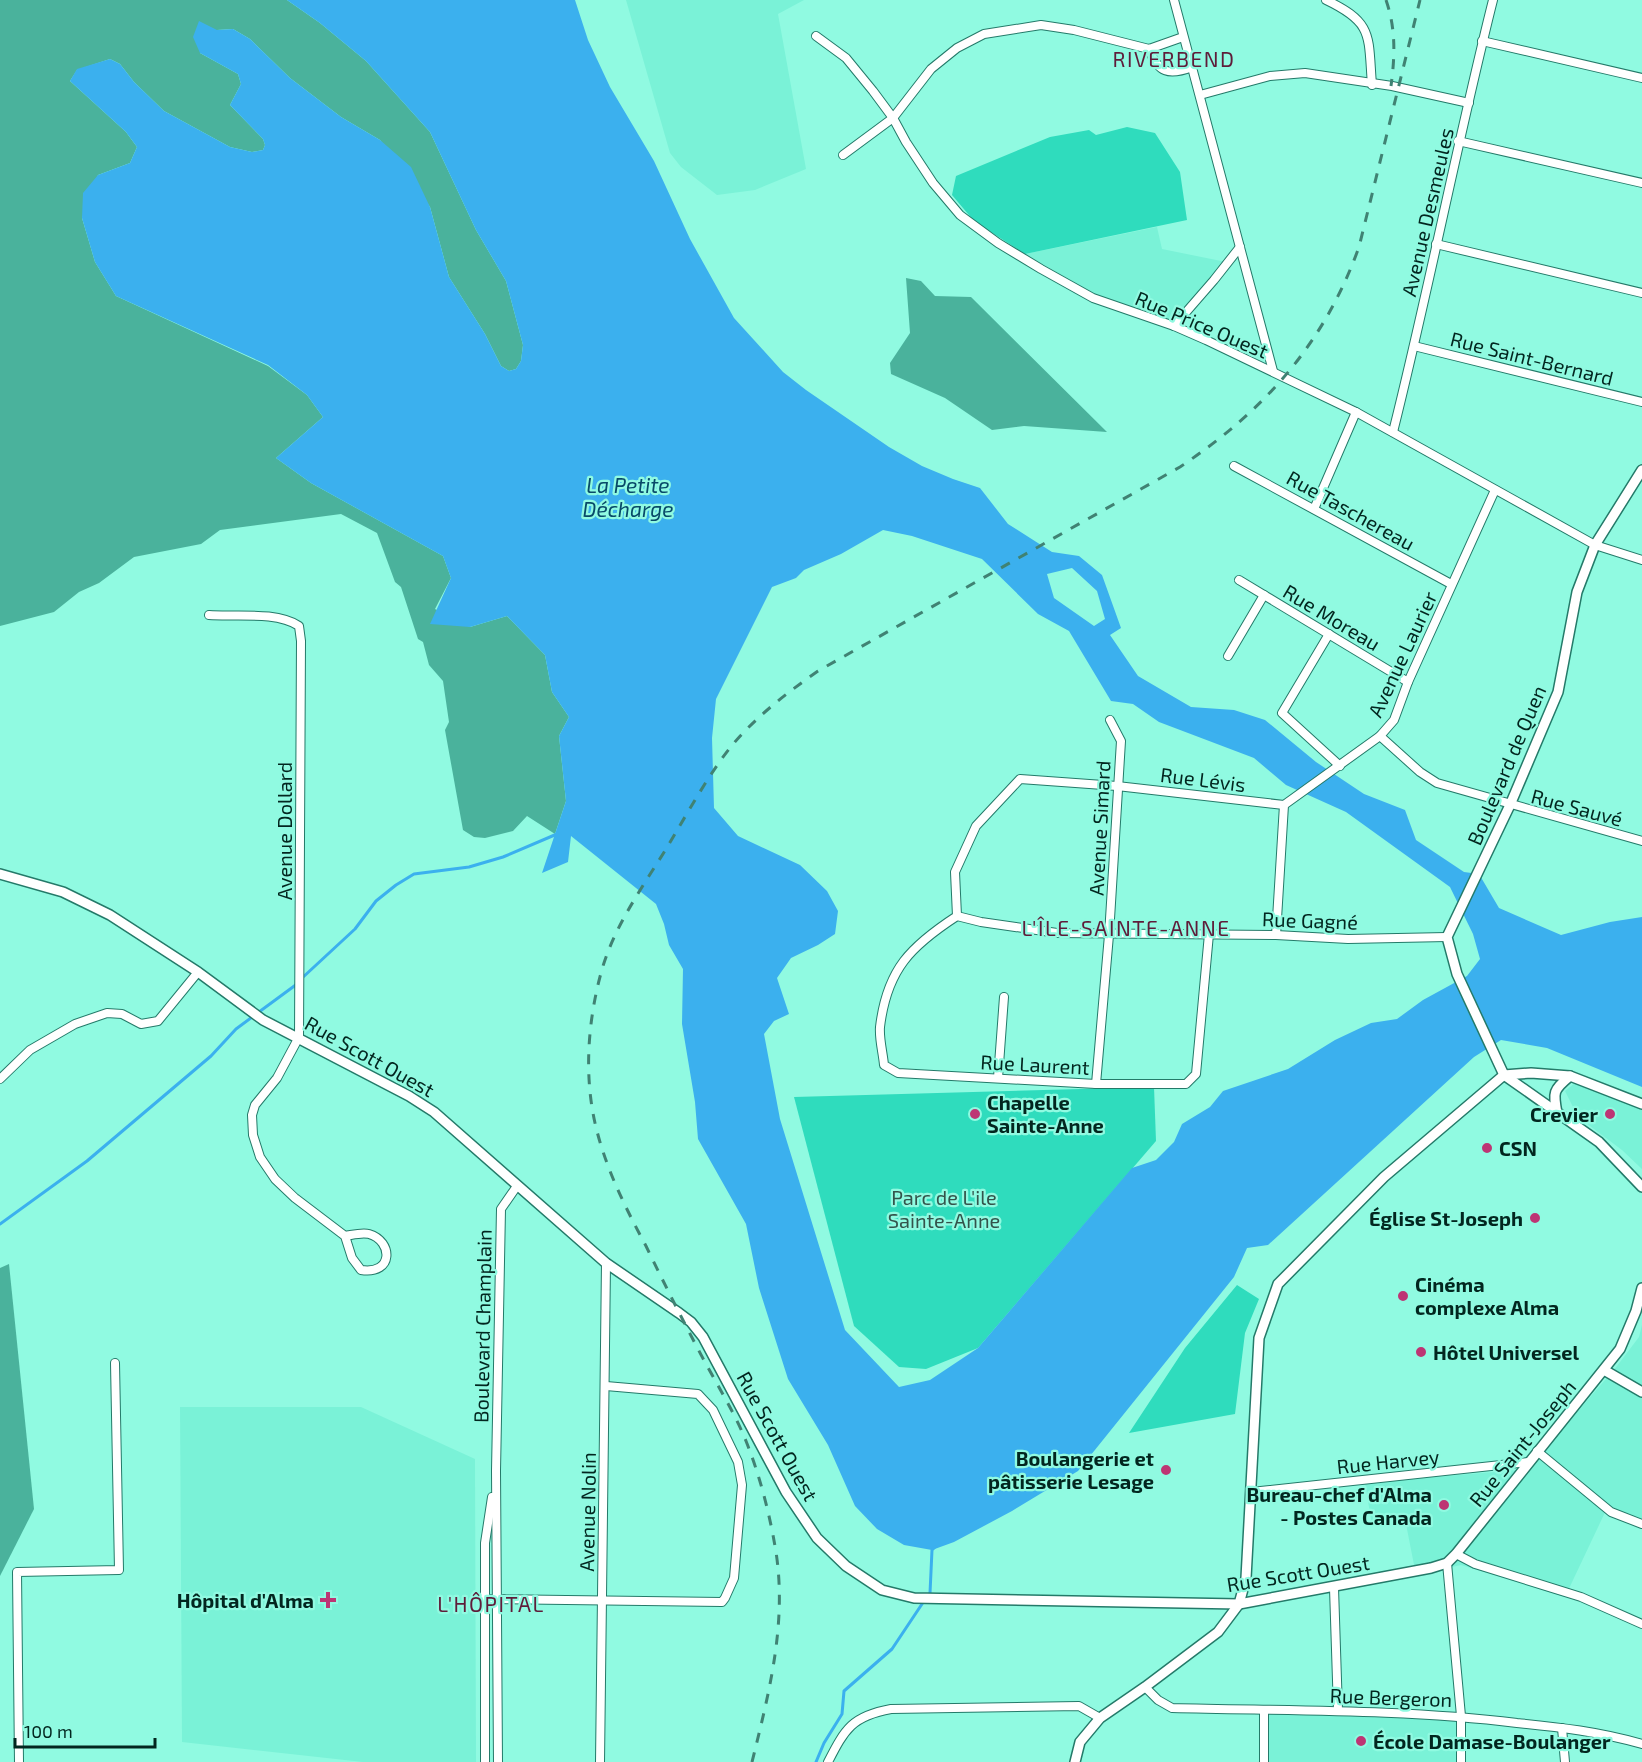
<svg xmlns="http://www.w3.org/2000/svg" width="1642" height="1762" font-family="'Exo 2',sans-serif">
  <style>
    .built { fill: #7af2d7 }
    .green { fill: #2fdcbd }
    .forest { fill: #4ab29c }
    .water { fill: #3bb0ee; fill-rule: evenodd }
    .lines { fill: none; stroke-linecap: round; stroke-linejoin: round }
    .stream { stroke: #3bb0ee; stroke-width: 3 }
    .minor-casing { stroke: #247a69; stroke-width: 10 }
    .tertiary-casing { stroke: #247a69; stroke-width: 12 }
    .minor { stroke: #fff; stroke-width: 8 }
    .tertiary { stroke: #fff; stroke-width: 9 }
    .rail { stroke: #408273; stroke-width: 3; stroke-dasharray: 10 10; stroke-linecap: butt }
    .poi-dot { fill: #bd3574; stroke: #90fae1; stroke-width: 2 }
    .labels { text-anchor: middle; dominant-baseline: central; stroke-width: 4.5; stroke-linejoin: round; paint-order: stroke }
    .street-label { font-size: 20px; fill: #02261f; stroke: #90fae1 }
    .poi-label { font-size: 20px; font-weight: bold; fill: #02261f; stroke: #90fae1; text-anchor: start }
    .park-label { font-size: 20px; fill: #33534b; stroke: #90fae1 }
    .neighbourhood-label { font-size: 21px; letter-spacing: 1.5px; fill: #5e1c39; stroke: #90fae1 }
    .water-label { font-size: 21px; font-style: italic; fill: #084969; stroke: #90fae1 }
  </style>
  <rect width="100%" height="100%" fill="#90fae1"/>
  <g class="built">
    <path d="M626,0H804L778,14L806,169L755,190L717,195L681,167L670,153Z"/>
    <path d="M1157,227L1162,249L1226,262L1172,322L1095,294L1025,254Z"/>
    <path d="M1575,1083L1587,1085L1642,1110V1169L1622,1150L1586,1123L1574,1109L1565,1091Z"/>
    <path d="M1642,1325V1521L1608,1506L1565,1597L1461,1565L1416,1575L1406,1524L1372,1525L1365,1483L1528,1469L1617,1366L1639,1337Z"/>
    <path d="M180,1407H361L475,1459L476,1762H363L182,1742Z"/>
    <path d="M1264,1710L1458,1720V1762H1264Z"/>
  </g>
  <g class="green">
    <path d="M1127,127L1155,133L1180,172L1187,220L1025,254L974,221L952,195L956,176L1050,137L1089,130L1096,135Z"/>
    <path d="M1154,1087L1156,1141L978,1348L926,1369L899,1367L854,1326L794,1097Z"/>
    <path d="M1237,1285L1259,1299L1245,1333L1235,1414L1129,1433L1185,1348Z"/>
  </g>
  <g class="forest">
    <path d="M0,0H287L320,23L366,61L430,132L476,230L506,281L523,345L521,361L516,369L509,371L501,366L485,334L449,277L430,207L380,140L341,117L290,78L250,39L233,29L217,30L200,53L238,74L241,84L230,105L263,139L265,145L263,150L252,152L230,147L164,111L134,82L120,64L110,59L77,70L70,81L126,132L137,147L130,163L98,175L82,218L95,262L116,296L268,366L307,395L323,417L276,458L311,483L443,556L451,578L435,609L470,627L507,616L545,655L552,692L569,717L559,736L566,801L555,834L527,816L513,831L485,838L474,837L463,830L445,730L449,722L443,681L429,665L423,642L418,639L401,587L395,582L377,533L341,514L220,530L201,544L134,557L99,583L79,592L54,612L0,626Z"/>
    <path d="M906,278L921,281L935,296L971,297L1107,432L1024,426L992,430L945,398L891,374L890,363L910,333Z"/>
    <path d="M9,1264L34,1509L0,1576V1268Z"/>
  </g>
  <path class="water" d="M287,0H575L588,40L610,87L654,161L690,239L734,318L783,372L806,390L889,447L922,466L953,479L980,488L1008,524L1052,552L1079,556L1102,575L1121,628L1110,635L1138,676L1191,707L1234,710L1265,720L1316,762L1364,794L1405,810L1416,840L1464,872L1479,874L1499,908L1561,935L1610,922L1642,917V1087L1547,1048L1501,1040L1474,1057L1268,1245L1247,1248L1234,1277L1078,1471L1012,1511L954,1542L932,1550L904,1545L877,1529L855,1506L828,1445L788,1379L759,1288L746,1224L698,1139L695,1102L682,1024L683,969L669,945L664,924L656,904L571,836L568,862L542,873L566,801L559,736L569,717L552,692L545,655L507,616L470,627L430,624L451,578L443,556L311,483L276,458L323,417L307,395L268,365L116,296L95,262L82,218L83,193L98,175L130,163L137,147L126,132L70,81L77,69L110,59L120,64L134,82L164,111L230,147L252,152L263,150L265,145L263,139L230,105L241,84L238,74L200,53L193,37L199,21L217,30L233,29L250,39L290,78L341,117L380,140L411,167L430,207L449,277L485,334L501,366L509,371L516,369L521,361L523,345L506,281L476,230L430,132L366,61L320,23ZM883,530L912,536L982,559L1038,614L1069,631L1111,701L1133,704L1159,722L1254,758L1286,785L1346,812L1450,887L1473,934L1480,959L1467,976L1423,1000L1397,1019L1371,1023L1335,1040L1288,1069L1223,1091L1210,1107L1182,1124L1174,1142L1156,1160L1132,1168L978,1348L930,1380L899,1387L845,1330L780,1119L764,1034L774,1021L789,1014L777,978L791,958L818,945L835,934L838,911L827,891L800,865L738,836L714,808L712,738L716,699L772,587L796,578L804,570L841,554ZM1072,568L1097,591L1105,619L1094,626L1054,598L1047,574Z"/>
  <g class="lines">
    <g class="stream">
      <path d="M301,979L355,929L376,901L396,885L414,874L469,867L503,857L557,834"/>
      <path d="M0,1224L87,1161L211,1056L236,1029L297,984"/>
      <path d="M928,1596L930,1593L932,1550L935,1547"/>
      <path d="M816,1762L824,1743L842,1714L844,1691L892,1649L924,1601"/>
    </g>
    <g class="minor-casing">
      <g id="minor">
        <path d="M1174,0L1273,371"/>
        <path d="M1326,0C1374,23 1368,35 1372,85"/>
        <path d="M816,36L846,58L873,91L893,118L906,142L933,183L960,215L998,243L1041,269L1093,298L1174,326L1206,340L1356,412L1595,545L1642,560"/>
        <path d="M1482,41L1642,78"/>
        <path d="M1149,49C1158,73 1169,76 1192,67"/>
        <path d="M1200,95L1270,76L1305,73L1392,86L1469,103"/>
        <path d="M1458,141L1642,183"/>
        <path d="M843,155L893,118L931,69L957,48L984,34L1041,25L1074,30L1149,49L1183,37"/>
        <path d="M1436,244L1642,293"/>
        <path d="M1174,326L1214,280L1240,247"/>
        <path d="M1414,346L1642,402"/>
        <path d="M1393,432C1429,289 1457,143 1493,0"/>
        <path d="M1234,466L1451,584"/>
        <path d="M1314,509L1356,412"/>
        <path d="M1239,580L1408,682"/>
        <path d="M209,615C236,617 276,611 299,626L301,641L299,1037L277,1078L255,1105L252,1115L253,1135L260,1157L275,1179L295,1198L345,1236L352,1258L361,1270C394,1275 393,1241 369,1234C362,1232 352,1235 345,1236"/>
        <path d="M1329,634L1282,713L1340,766"/>
        <path d="M1228,656L1264,595"/>
        <path d="M1380,736L1420,772L1437,783L1642,841"/>
        <path d="M957,916L981,922L1057,933L1276,935L1348,939L1447,937"/>
        <path d="M1209,934L1196,1074L1186,1084H1096L898,1073L884,1065C883,1053 879,1039 880,1027C887,969 911,946 957,916L955,872L976,826L1020,779L1117,786L1284,805"/>
        <path d="M1276,935L1284,805L1380,736L1394,720L1408,682L1495,490"/>
        <path d="M998,1078L1004,997"/>
        <path d="M0,1079L30,1050L75,1024L107,1013L122,1014L141,1024L158,1021L198,972"/>
        <path d="M1096,1084L1109,935L1121,741L1110,720"/>
        <path d="M1537,1451L1611,1512L1642,1524"/>
        <path d="M1251,1492L1528,1462"/>
        <path d="M1456,1554L1475,1564L1581,1597L1642,1624"/>
        <path d="M1447,1563L1461,1716V1762"/>
        <path d="M1334,1588L1338,1711"/>
        <path d="M485,1599L722,1602L725,1598L734,1578L742,1485L738,1462L713,1410L698,1394L606,1386"/>
        <path d="M1145,1687L1158,1700L1172,1708C1287,1711 1402,1709 1517,1723C1559,1727 1601,1732 1642,1744"/>
        <path d="M1562,1728L1565,1762"/>
        <path d="M19,1762L17,1572L119,1570L115,1363"/>
        <path d="M485,1762V1543L492,1497"/>
        <path d="M498,1762L496,1471L501,1209L517,1186"/>
        <path d="M600,1762L606,1263"/>
        <path d="M828,1762C845,1729 852,1716 891,1709L1079,1706L1100,1718"/>
        <path d="M1264,1762V1710"/>
      </g>
    </g>
    <g class="tertiary-casing">
      <g id="tertiary">
        <path d="M1642,470L1595,545L1577,592L1558,692L1510,805L1447,937L1457,974L1504,1075L1599,1142L1642,1187"/>
        <path d="M0,874L63,892L110,915L198,972L263,1020L409,1096L434,1112L606,1263L679,1313L691,1322L703,1337L786,1492L817,1538L846,1566L882,1590L914,1598L1239,1604L1431,1568L1447,1563L1456,1554L1620,1349L1636,1311L1642,1288"/>
        <path d="M1557,1113C1553,1092 1553,1090 1570,1076"/>
        <path d="M1604,1370L1642,1392"/>
        <path d="M1075,1762L1080,1742L1100,1718L1145,1687L1218,1632L1239,1604L1246,1578L1259,1338L1278,1284L1384,1177L1504,1075L1531,1073L1570,1076L1642,1104"/>
      </g>
    </g>
    <use href="#minor" class="minor"/>
    <use href="#tertiary" class="tertiary"/>
    <g class="rail">
      <path d="M1386,0C1396,29 1395,56 1391,86"/>
      <path d="M752,1762C769,1693 787,1624 776,1552C770,1515 760,1476 746,1441C733,1409 714,1380 698,1349C680,1315 663,1281 646,1246C625,1207 605,1167 595,1123C584,1074 588,1021 601,973C613,928 642,888 666,849C688,813 714,763 743,733C766,709 791,690 818,671L1180,467C1265,410 1324,344 1359,247L1420,0"/>
    </g>
  </g>
  <g class="poi-dot">
    <circle cx="975" cy="1114" r="6"/>
    <circle cx="1610" cy="1114" r="6"/>
    <circle cx="1487" cy="1148" r="6"/>
    <circle cx="1535" cy="1218" r="6"/>
    <circle cx="1403" cy="1296" r="6"/>
    <circle cx="1421" cy="1352" r="6"/>
    <circle cx="1166" cy="1470" r="6"/>
    <circle cx="1444" cy="1505" r="6"/>
    <path d="M325 1591h6v6h6v6h-6v6h-6v-6h-6v-6h6z"/>
    <circle cx="1361" cy="1741" r="6"/>
  </g>
  <g class="labels">
    <g class="street-label">
      <text transform="translate(1427 212) rotate(-77)">Avenue Desmeules</text>
      <text transform="translate(1202 324) rotate(23)">Rue Price Ouest</text>
      <text transform="translate(1532 358) rotate(14)">Rue Saint-Bernard</text>
      <text transform="translate(1351 510) rotate(29)">Rue Taschereau</text>
      <text transform="translate(1332 617) rotate(31)">Rue Moreau</text>
      <text transform="translate(1402 654) rotate(-65)">Avenue Laurier</text>
      <text transform="translate(1506 765) rotate(-67)">Boulevard de Quen</text>
      <text transform="translate(1203 779) rotate(7)">Rue Lévis</text>
      <text transform="translate(1577 807) rotate(15)">Rue Sauvé</text>
      <text transform="translate(1099 828) rotate(-87)">Avenue Simard</text>
      <text transform="translate(284 831) rotate(-90)">Avenue Dollard</text>
      <text transform="translate(1310 920) rotate(2)">Rue Gagné</text>
      <text transform="translate(370 1056) rotate(29)">Rue Scott Ouest</text>
      <text transform="translate(1035 1064) rotate(3)">Rue Laurent</text>
      <text transform="translate(482 1326) rotate(-89)">Boulevard Champlain</text>
      <text transform="translate(778 1436) rotate(61)">Rue Scott Ouest</text>
      <text transform="translate(1522 1443) rotate(-51)">Rue Saint-Joseph</text>
      <text transform="translate(1388 1461) rotate(-6)">Rue Harvey</text>
      <text transform="translate(587 1512) rotate(-89)">Avenue Nolin</text>
      <text transform="translate(1298 1573) rotate(-9)">Rue Scott Ouest</text>
      <text transform="translate(1391 1697) rotate(2)">Rue Bergeron</text>
    </g>
    <g class="poi-label">
      <text x="987" y="1102">Chapelle<tspan x="987" dy="23">Sainte-Anne</tspan></text>
      <text x="1598" y="1114" text-anchor="end">Crevier</text>
      <text x="1499" y="1148">CSN</text>
      <text x="1523" y="1218" text-anchor="end">Église St-Joseph</text>
      <text x="1415" y="1284">Cinéma<tspan x="1415" dy="23">complexe Alma</tspan></text>
      <text x="1433" y="1352">Hôtel Universel</text>
      <text x="1154" y="1458" text-anchor="end">Boulangerie et<tspan x="1154" dy="23">pâtisserie Lesage</tspan></text>
      <text x="1432" y="1494" text-anchor="end">Bureau-chef d'Alma<tspan x="1432" dy="23">- Postes Canada</tspan></text>
      <text x="314" y="1600" text-anchor="end">Hôpital d'Alma</text>
      <text x="1373" y="1741">École Damase-Boulanger</text>
    </g>
    <g class="park-label">
      <text x="944" y="1197">Parc de L'ile<tspan x="944" dy="23">Sainte-Anne</tspan></text>
    </g>
    <g class="neighbourhood-label">
      <text x="1174" y="58">RIVERBEND</text>
      <text x="1126" y="927">L'ÎLE-SAINTE-ANNE</text>
      <text x="491" y="1603">L'HÔPITAL</text>
    </g>
    <g class="water-label">
      <text x="628" y="484">La Petite<tspan x="628" dy="24">Décharge</tspan></text>
    </g>
  </g>
  <path d="M15 1738v9h140v-9" fill="none" stroke="#02261f" stroke-width="3"/>
  <text x="24" y="1738" font-size="18" fill="#02261f" stroke="#90fae1" stroke-width="4.5" paint-order="stroke">100 m</text>
</svg>
